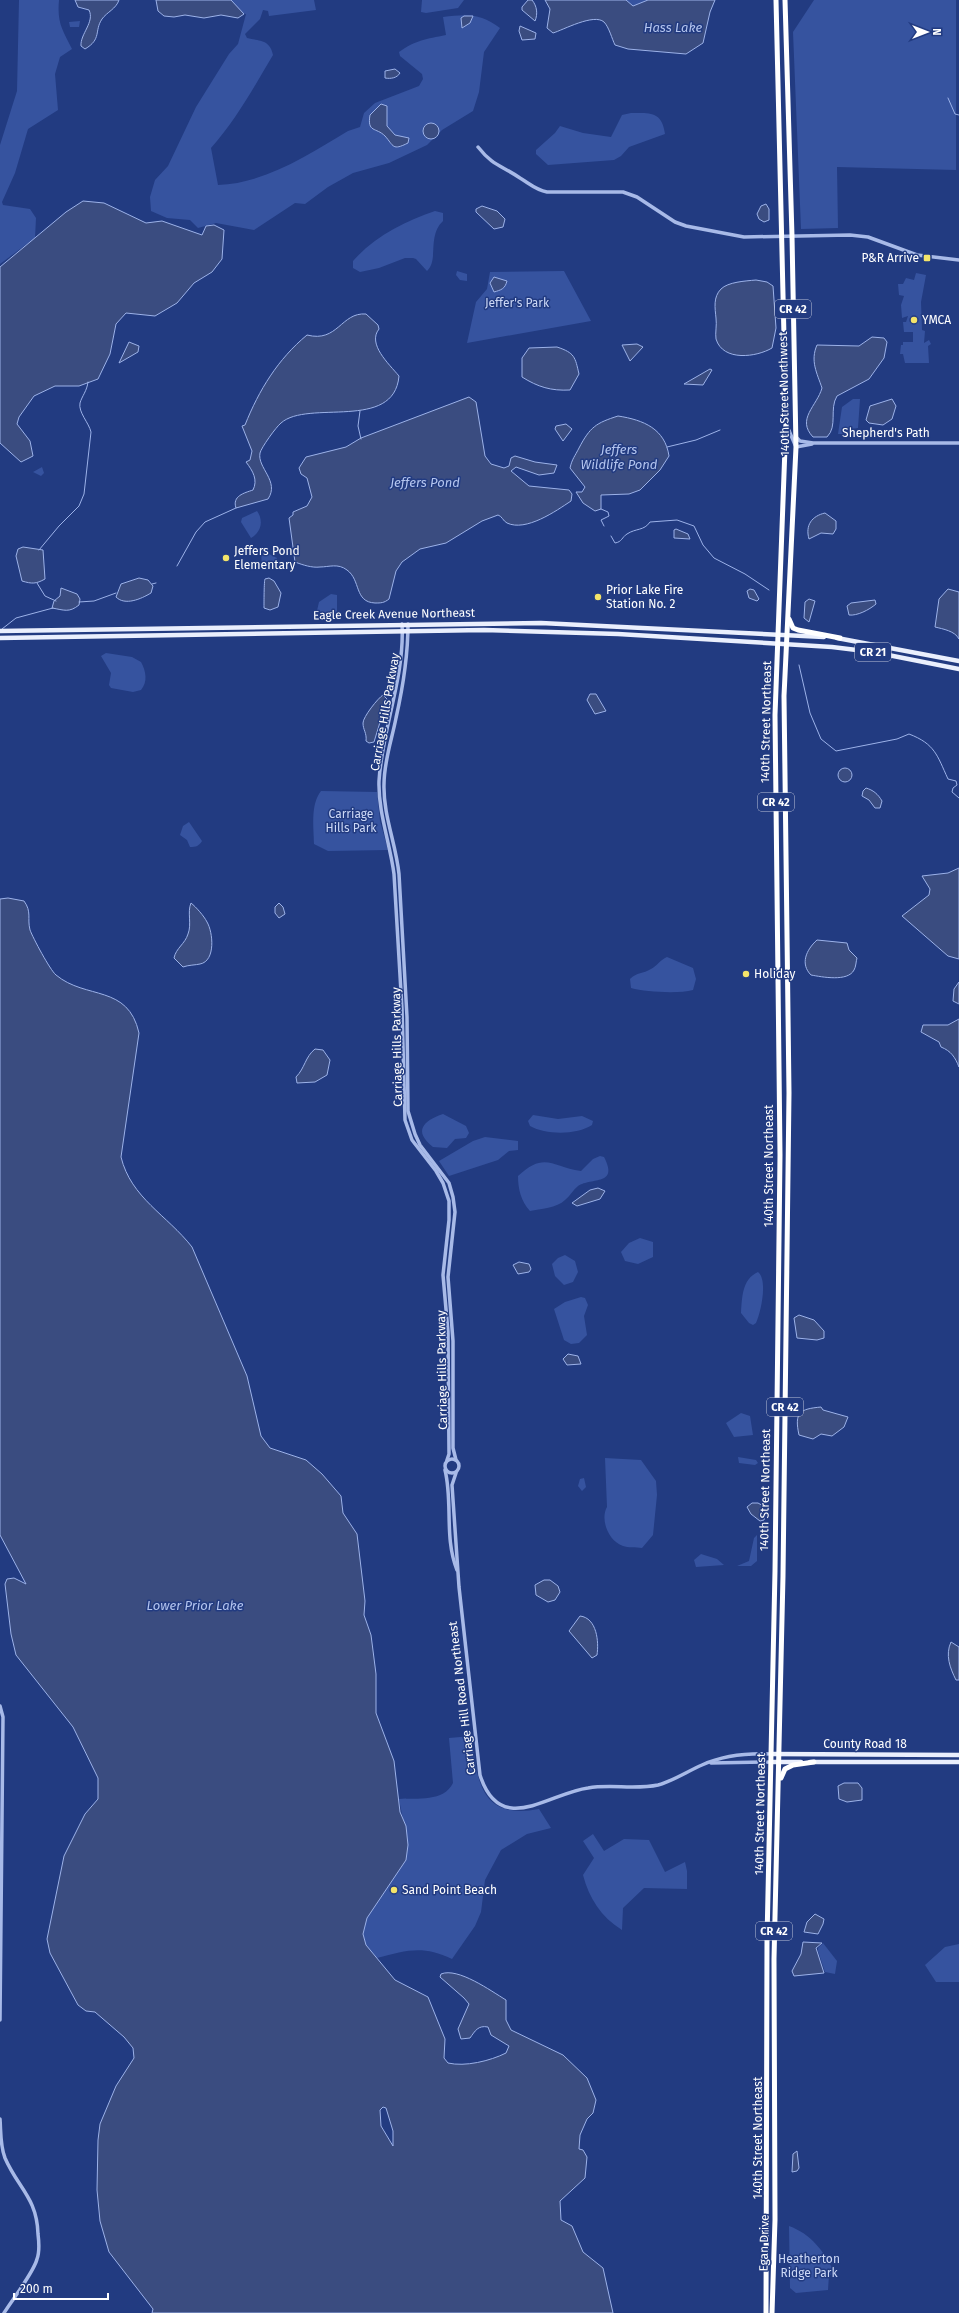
<svg xmlns="http://www.w3.org/2000/svg" width="959" height="2313" font-family="'Fira Sans',sans-serif">
  <style>
    .green { fill: #36539f }
    .water { fill: #3a4c80; stroke: #9cb2e9; fill-rule: evenodd }
    .lines { fill: none; stroke-linecap: round; stroke-linejoin: round }
    .stream { stroke: #9cb2e9; stroke-width: 1 }
    .minor { stroke: #a8bae8; stroke-width: 3.5 }
    .major { stroke: #eaeffd; stroke-width: 4.5 }
    .highway { stroke: #fff; stroke-width: 5 }
    .poi-dot { fill: #f4e46a; stroke: #223b81; stroke-width: 1.5 }
    .labels { text-anchor: middle; dominant-baseline: central; stroke-width: 3; stroke-linejoin: round; paint-order: stroke }
    .shield { fill: #223b81; stroke: #bdc4d9; stroke-width: 1 }
    .shield-label { font-size: 11px; font-weight: bold; fill: #fff }
    .poi-label { font-size: 12px; fill: #fff; stroke: #223b81; text-anchor: start }
    .park-label { font-size: 12px; fill: #ccd8f6; stroke: #223b81 }
    .street-label { font-size: 12px; fill: #fff; stroke: #223b81 }
    .water-label { font-size: 13px; font-style: italic; fill: #b4c5ef; stroke: #223b81 }
  </style>
  <rect width="100%" height="100%" fill="#223b81"/>
  <g class="green">
    <path d="M19,0H59C57,23 62,29 72,49L60,57L55,74L58,110L28,129L15,173L2,202L3,205L30,209L36,218L35,238L0,264V145L17,91Z"/>
    <path d="M152,0H314L316,10L269,16L268,11L263,10L260,19L245,34L247,38C259,41 270,39 273,55C254,87 236,120 211,148L218,185C266,183 308,155 348,131L360,127L364,113L375,103L419,86L423,79L422,74L400,56L399,52C416,40 426,39 446,35L443,17C466,14 481,13 500,28L484,52L479,92L473,111L442,130L427,145L389,163L353,173L328,187L305,204L295,203L254,230L216,223L198,228L190,220L167,218L151,211L150,197L155,180L168,166L196,107L229,54L238,44L246,14L199,4Z"/>
    <path d="M422,0H464L458,8L426,13L421,12Z"/>
    <path d="M626,0H648L633,6Z"/>
    <path d="M814,0H956V170L837,167L838,228L801,229L793,32Z"/>
    <path d="M80,21L79,27H70L69,22Z"/>
    <path d="M631,113C650,113 662,111 665,134L629,147L621,156L614,160L548,165L536,154V150L555,133L560,126L583,133L611,137L622,115Z"/>
    <path d="M435,211L443,213V221C427,236 439,260 427,271L416,259L413,258H405L379,268L360,272L353,268V261C374,237 405,221 435,211Z"/>
    <path d="M457,271L467,274V281L460,280L456,275Z"/>
    <path d="M564,271L591,321L467,343L476,302L487,289L490,272Z"/>
    <path d="M916,273L926,275L921,302L922,330L925,331L924,343L929,340L931,344L928,346L929,363H905L903,354H900L901,345H903V342H913V332H904L903,322H906L908,316L902,318L901,305L904,296L899,295L898,284H903L906,278L914,280Z"/>
    <path d="M853,399H860L858,428L845,430V434H838L842,407Z"/>
    <path d="M42,467L44,473L41,476L33,472Z"/>
    <path d="M257,511C264,521 261,532 251,538L241,522L242,518Z"/>
    <path d="M261,550L277,558V568L262,570Z"/>
    <path d="M331,594L337,595V614L334,616L316,615L319,602Z"/>
    <path d="M106,653L132,657L141,662C146,671 148,682 141,690L133,692L111,688L109,685L111,673L101,656Z"/>
    <path d="M321,791L377,792L380,821L388,850L328,851L314,844C314,828 310,805 321,791Z"/>
    <path d="M189,822L202,841C199,846 196,847 190,847L187,840L180,835L183,826Z"/>
    <path d="M667,957L693,968L696,979L693,990C678,994 646,992 631,988L630,979C637,972 643,974 651,969C657,966 660,960 667,957Z"/>
    <path d="M443,1114L466,1126L469,1133L466,1138L455,1139L447,1148L433,1147C413,1131 423,1121 443,1114Z"/>
    <path d="M533,1115L558,1119L582,1116L593,1121L592,1125C577,1135 546,1135 530,1126L528,1121Z"/>
    <path d="M485,1137L518,1141V1150L509,1151L498,1160L449,1176L439,1161L473,1141Z"/>
    <path d="M600,1156L604,1157C619,1186 592,1177 578,1186C573,1190 570,1196 565,1200C557,1208 540,1209 530,1211C521,1201 518,1189 518,1176C545,1151 552,1167 581,1171L593,1159Z"/>
    <path d="M640,1238L653,1242V1257L638,1264L625,1261L621,1252L629,1243Z"/>
    <path d="M565,1255L575,1261L578,1272L573,1282L564,1285L555,1276L552,1264L558,1258Z"/>
    <path d="M758,1272C768,1280 761,1312 756,1323L753,1325L749,1323L741,1313C742,1298 742,1279 758,1272Z"/>
    <path d="M581,1297L585,1298L588,1305L584,1316L587,1335L579,1343L571,1344L564,1340L554,1309L565,1302Z"/>
    <path d="M741,1413L750,1416L753,1435L734,1437L726,1423Z"/>
    <path d="M738,1457L756,1460L758,1463L755,1465L739,1463Z"/>
    <path d="M605,1458L641,1460L656,1481L657,1495L653,1535L642,1548C636,1547 628,1548 623,1546C608,1541 600,1519 607,1507Z"/>
    <path d="M584,1478L586,1487L582,1491L578,1486L580,1479Z"/>
    <path d="M757,1535V1561L751,1566H737L749,1561L754,1538Z"/>
    <path d="M701,1554L717,1559L724,1565L696,1567L694,1560Z"/>
    <path d="M472,1736C477,1781 480,1820 539,1809L551,1828L527,1834L501,1850L485,1880L481,1912L475,1926L452,1959C423,1945 407,1950 377,1958L366,1945L363,1934L367,1918L406,1860L408,1845L399,1799C417,1798 444,1802 453,1783L449,1738Z"/>
    <path d="M593,1834L604,1851L624,1839L649,1840L665,1872L685,1862L687,1871V1889L644,1888L623,1908L622,1930C601,1917 589,1898 583,1875L594,1858L583,1841Z"/>
    <path d="M823,1943L837,1961L835,1974L825,1972L818,1951V1948Z"/>
    <path d="M959,1944V1982H936L925,1965L945,1947Z"/>
    <path d="M789,2226C811,2234 824,2251 834,2272L833,2275H829L828,2290L796,2293L790,2288Z"/>
  </g>
  <g class="water">
    <path d="M75,0H119C116,9 107,12 102,19C94,31 102,39 85,49L81,46C80,34 95,22 89,10L78,7Z"/>
    <path d="M156,0H231L244,14L238,18L221,15L204,18L185,15L174,17L164,16L158,11Z"/>
    <path d="M528,0H532C537,6 538,14 535,21L522,10V7Z"/>
    <path d="M545,0H626L633,6L648,0H715L710,12L703,43L686,54L628,49L615,45C612,39 609,27 604,22C594,13 563,30 553,33L547,28L550,9Z"/>
    <path d="M464,16H473L470,23L462,28L461,18Z"/>
    <path d="M520,26L536,33L535,39L522,40L519,31Z"/>
    <path d="M395,69L400,73C397,78 391,79 385,78V71Z"/>
    <path d="M381,104L387,106V126L395,135L409,138L408,143C392,151 394,146 385,136C376,127 367,133 370,115Z"/>
    <circle cx="431" cy="131" r="8"/>
    <path d="M83,201L104,203L146,223L162,221L202,235L206,226L214,225L224,230L222,259L212,272L194,283L177,303L155,316L126,313L116,324L110,354L98,379L79,386H55L34,396L19,417L17,424L30,441L33,456L21,462L0,443V267L66,212Z"/>
    <path d="M766,204L769,209V220L764,222L759,219L757,214L761,206Z"/>
    <path d="M482,206L497,211L505,219L503,227L494,229L476,212V209Z"/>
    <path d="M494,277L507,281C505,289 501,290 494,292L490,283Z"/>
    <path d="M756,280L767,282L773,286L776,328L772,348C757,357 723,362 716,339C715,333 717,325 716,318C715,308 713,297 721,289C728,282 745,281 756,280Z"/>
    <path d="M366,314L378,325L379,329C367,344 389,364 399,376C394,432 308,399 281,423C276,427 261,448 260,453C257,468 280,481 268,499L236,508C232,496 244,493 253,490C258,480 253,471 246,462L250,460L252,451L242,426L245,425C259,390 278,359 307,335C338,343 341,312 366,314Z"/>
    <path d="M872,337L884,338L887,342L884,358L869,379L837,396C829,409 838,426 827,437H813C796,419 817,406 822,388C817,373 810,361 817,345L859,346Z"/>
    <path d="M129,342L139,346L138,352L119,363Z"/>
    <path d="M637,344L643,347L630,361L622,345Z"/>
    <path d="M557,347C575,353 575,357 579,374L570,390C551,391 538,387 522,377V358L529,348Z"/>
    <path d="M710,369L712,370L703,385L684,384Z"/>
    <path d="M469,397L476,402L485,456L491,464L504,468L509,466L511,458L515,456L535,462L557,465L554,473L539,475L516,467L511,471L529,486L569,490L572,494L571,501C556,511 526,532 507,523C503,521 502,516 498,515L482,521L446,543L420,549L402,562L396,571L389,599C384,603 381,603 375,603C354,602 361,580 347,570C338,563 329,567 320,567C312,568 303,565 295,562L289,518L293,515V512L307,506L312,497L307,478L301,474L299,468L306,457L346,447L361,438Z"/>
    <path d="M892,399L896,406L892,419L883,425L869,423L866,420L870,406Z"/>
    <path d="M618,416C644,420 665,429 669,456L660,470L640,490L629,494L601,495V509L595,511L583,503L576,492H582L585,487L570,468C572,459 575,456 579,448C590,427 596,423 618,416Z"/>
    <path d="M566,424L572,429L563,441L555,429L556,426Z"/>
    <path d="M825,513L836,521V529L833,534L821,533L809,539C805,525 812,516 825,513Z"/>
    <path d="M676,529L688,534L690,539L674,538V530Z"/>
    <path d="M23,547L43,550L45,579C36,584 32,584 22,581L16,556L18,549Z"/>
    <path d="M139,578L148,580L153,586L151,593C141,599 125,606 116,597L121,584Z"/>
    <path d="M269,578L274,581L281,593L278,607L270,610L264,608C264,604 264,580 265,579Z"/>
    <path d="M61,588L77,594L80,599L79,605C69,613 64,610 52,608L54,601L60,596Z"/>
    <path d="M750,589L754,590L759,599L757,601L749,598L747,591Z"/>
    <path d="M948,589L959,592V639C955,631 943,629 935,627L939,599Z"/>
    <path d="M809,599L815,601L809,622L804,618L805,602Z"/>
    <path d="M875,600L876,604C869,610 857,616 849,615L847,606L851,603Z"/>
    <path d="M590,694H596L606,711L595,714L587,700Z"/>
    <path d="M383,695L387,699L374,742L369,743L366,741C367,733 363,730 363,723C363,717 378,698 383,695Z"/>
    <circle cx="845" cy="775" r="7"/>
    <path d="M866,788C873,790 878,794 882,801L880,808H875L869,800L862,796L863,791Z"/>
    <path d="M959,868V959L948,956L902,916L929,895L930,889L922,876L948,873Z"/>
    <path d="M8,898L24,901C32,912 27,918 30,930C33,938 50,970 56,975C86,1000 128,984 139,1033L121,1157C131,1198 167,1215 192,1247L247,1376L261,1436L270,1448L306,1460L322,1474L341,1496L343,1513L357,1534L365,1601L364,1615L371,1635L376,1674V1713L394,1761L400,1812L406,1826L408,1845L406,1860L367,1918L363,1934L366,1945L395,1980L428,1997L445,2039L444,2058L448,2063C465,2067 490,2061 506,2053L509,2046L491,2035L488,2027C478,2025 475,2031 470,2038L461,2039L458,2029L469,2004L464,1998L440,1977L441,1974C458,1967 491,1991 506,2000V2020L511,2030L563,2055L587,2078L596,2100L593,2113L587,2119L580,2135L579,2149L583,2150L587,2157L585,2178L560,2201L561,2220L572,2226L583,2252L603,2268L613,2313H152L153,2309L109,2252L100,2221L97,2190L98,2140L100,2124L116,2086L134,2058L133,2048L124,2037L95,2012L86,2011L78,2005L50,1953L47,1939L64,1856L85,1814L98,1799V1778L73,1727L16,1655L11,1634L5,1584L7,1579L14,1578L26,1584L0,1535V899ZM383,2107L386,2108L393,2131V2146L381,2126L380,2110Z"/>
    <path d="M191,903C196,907 204,916 207,922C213,932 216,961 200,964C196,965 188,965 183,967L174,958C176,948 185,944 188,934C192,924 187,912 191,903Z"/>
    <path d="M279,903L283,907L285,914L279,918L275,913V907Z"/>
    <path d="M817,940L847,943L849,950L857,958C856,961 856,967 854,970C848,982 822,977 811,975C800,964 806,950 817,940Z"/>
    <path d="M959,982V1004L953,1001L954,989Z"/>
    <path d="M959,1019V1067C955,1057 951,1051 941,1047L939,1042L921,1032L923,1025H948Z"/>
    <path d="M315,1049L323,1050L330,1060L327,1075L315,1082L297,1083L296,1077C305,1068 305,1057 315,1049Z"/>
    <path d="M598,1188L605,1191L600,1199L577,1206L572,1203L590,1190Z"/>
    <path d="M519,1262L529,1264L531,1269L529,1272L518,1274L513,1265Z"/>
    <path d="M799,1315L814,1320L824,1331V1338L817,1340L797,1338L794,1318Z"/>
    <path d="M568,1354L578,1356L581,1364L567,1365L563,1359Z"/>
    <path d="M821,1407L823,1410L848,1417L844,1427L832,1436L821,1434L813,1439L799,1435C794,1412 800,1409 821,1407Z"/>
    <path d="M752,1503H758L767,1508L764,1520L760,1521L751,1514L747,1507Z"/>
    <path d="M544,1580H550L558,1586L560,1592L555,1600L548,1602L536,1595L535,1585Z"/>
    <path d="M580,1616C597,1618 599,1642 597,1655L592,1658L569,1631Z"/>
    <path d="M951,1642L959,1647V1680H956C950,1668 945,1655 951,1642Z"/>
    <path d="M844,1783H858L862,1788V1800L847,1802L839,1799L838,1786Z"/>
    <path d="M815,1914L824,1919L823,1924L818,1934L804,1932L807,1922Z"/>
    <path d="M803,1942L822,1943L816,1948L824,1973L794,1976L792,1971L801,1954Z"/>
    <path d="M797,2151L799,2168L797,2171L792,2172L793,2154Z"/>
  </g>
  <g class="lines">
    <g class="stream">
      <path d="M948,98L955,114L959,115"/>
      <path d="M360,411L358,426L361,439"/>
      <path d="M667,447L696,440L720,430"/>
      <path d="M601,509L608,512L609,516L601,520L604,526"/>
      <path d="M611,536L615,543C622,542 622,537 627,534C636,528 644,531 650,522L677,520L694,526L703,545L714,558L745,574L769,590"/>
      <path d="M39,550L59,526L79,506L84,494L91,432C89,423 78,412 80,403C82,396 87,391 88,382"/>
      <path d="M177,566L196,532L205,522L236,508"/>
      <path d="M37,583L45,596L56,601"/>
      <path d="M152,584L156,583"/>
      <path d="M79,602L94,601L116,593"/>
      <path d="M2,629L16,618L53,608"/>
      <path d="M799,665L810,713L821,739L836,751L897,739L909,734C935,744 937,755 948,779L956,781L957,785L953,788L952,792L959,798"/>
    </g>
    <g class="minor">
      <path d="M478,147C493,166 501,165 520,178C530,184 536,190 547,192H623L637,197L675,222L686,226L744,237L850,235L868,237L917,255L959,260"/>
      <path d="M787,426L796,447L812,444"/>
      <path d="M796,437L800,441L813,443H959"/>
      <path d="M402,624C405,678 382,728 379,781C378,812 390,843 394,874L402,1009L405,1120L412,1140L436,1171L443,1183L449,1201V1220L443,1275L448,1332L449,1454L447,1460"/>
      <path d="M408,624C408,655 403,687 396,718C392,739 384,761 384,784C383,815 396,844 399,874L407,1017L408,1111L415,1134L420,1145L449,1183L453,1197L455,1212L448,1277L453,1341V1448L456,1460"/>
      <circle cx="452" cy="1466" r="7"/>
      <path d="M445,1470C453,1502 444,1538 457,1570"/>
      <path d="M456,1473L452,1485L459,1587L480,1775C500,1838 549,1793 588,1788C611,1784 635,1790 658,1785C673,1781 688,1771 702,1765C724,1755 747,1753 771,1754"/>
      <path d="M0,1706L3,1717L0,2020"/>
      <path d="M711,1763L771,1762"/>
      <path d="M0,2119C1,2132 0,2145 5,2158C18,2188 37,2198 38,2234C39,2242 40,2251 37,2259C34,2272 12,2300 4,2313"/>
    </g>
    <g class="major">
      <path d="M0,631L541,623L824,637"/>
      <path d="M0,638L484,630L618,634L832,647L873,652L959,669"/>
      <path d="M837,638L959,661"/>
      <path d="M771,1754L959,1755"/>
      <path d="M771,1762H801"/>
      <path d="M810,1762H959"/>
    </g>
    <g class="highway">
      <path d="M789,619L793,628L798,630L840,638"/>
      <path d="M781,1778L785,1769L793,1765L814,1762"/>
      <path d="M766,2313L767,1939L775,1571L780,1155L775,715L786,421L776,0"/>
      <path d="M772,2313L775,2220L774,1959L783,1576L789,1093L784,696L796,447L792,236L785,0"/>
    </g>
  </g>
  <g class="poi-dot">
    <rect x="923" y="254" width="8" height="8" rx="2"/>
    <circle cx="914" cy="320" r="4"/>
    <circle cx="226" cy="558" r="4"/>
    <circle cx="598" cy="597" r="4"/>
    <circle cx="746" cy="974" r="4"/>
    <circle cx="394" cy="1890" r="4"/>
  </g>
  <g class="labels">
    <g class="shield">
      <rect x="775" y="300" width="36" height="18" rx="3"/>
      <rect x="855" y="643" width="36" height="18" rx="3"/>
      <rect x="758" y="793" width="36" height="18" rx="3"/>
      <rect x="767" y="1398" width="36" height="18" rx="3"/>
      <rect x="756" y="1922" width="36" height="18" rx="3"/>
    </g>
    <g class="shield-label">
      <text x="793" y="309">CR 42</text>
      <text x="873" y="652">CR 21</text>
      <text x="776" y="802">CR 42</text>
      <text x="785" y="1407">CR 42</text>
      <text x="774" y="1931">CR 42</text>
    </g>
    <g class="poi-label">
      <text x="919" y="258" text-anchor="end">P&amp;R Arrive</text>
      <text x="922" y="320">YMCA</text>
      <text x="234" y="551">Jeffers Pond<tspan x="234" dy="14">Elementary</tspan></text>
      <text x="606" y="590">Prior Lake Fire<tspan x="606" dy="14">Station No. 2</tspan></text>
      <text x="754" y="974">Holiday</text>
      <text x="402" y="1890">Sand Point Beach</text>
    </g>
    <g class="park-label">
      <text x="517" y="303">Jeffer's Park</text>
      <text x="351" y="814">Carriage<tspan x="351" dy="14">Hills Park</tspan></text>
      <text x="809" y="2259">Heatherton<tspan x="809" dy="14">Ridge Park</tspan></text>
    </g>
    <g class="street-label">
      <text transform="translate(784 394) rotate(-91)">140th Street Northwest</text>
      <text x="886" y="433">Shepherd's Path</text>
      <text transform="translate(394 614) rotate(-1)">Eagle Creek Avenue Northeast</text>
      <text transform="translate(385 712) rotate(-80)">Carriage Hills Parkway</text>
      <text transform="translate(766 722) rotate(-89)">140th Street Northeast</text>
      <text transform="translate(397 1047) rotate(-91)">Carriage Hills Parkway</text>
      <text transform="translate(769 1166) rotate(-90)">140th Street Northeast</text>
      <text transform="translate(442 1370) rotate(-91)">Carriage Hills Parkway</text>
      <text transform="translate(765 1490) rotate(-89)">140th Street Northeast</text>
      <text transform="translate(462 1698) rotate(-97)">Carriage Hill Road Northeast</text>
      <text x="865" y="1744">County Road 18</text>
      <text transform="translate(760 1814) rotate(-89)">140th Street Northeast</text>
      <text transform="translate(758 2138) rotate(-90)">140th Street Northeast</text>
      <text transform="translate(764 2243) rotate(-89)">Egan Drive</text>
    </g>
    <g class="water-label">
      <text x="673" y="27">Hass Lake</text>
      <text x="619" y="449">Jeffers<tspan x="619" dy="15">Wildlife Pond</tspan></text>
      <text x="425" y="482">Jeffers Pond</text>
      <text x="195" y="1605">Lower Prior Lake</text>
    </g>
  </g>
  <g transform="translate(927 32) rotate(90)" stroke="#223b81" stroke-width="3" paint-order="stroke">
  <path d="M0-3L7 15L0 10L-7 15Z" fill="#ffffff"/>
  <text y="-6" font-size="11" font-weight="bold" text-anchor="middle" fill="#ffffff">N</text>
  </g>
  <path d="M14 2293v6h94v-6" fill="none" stroke="#ffffff" stroke-width="2"/>
  <text x="20" y="2293" font-size="12" fill="#ffffff" stroke="#223b81" stroke-width="3" paint-order="stroke">200 m</text>
</svg>
